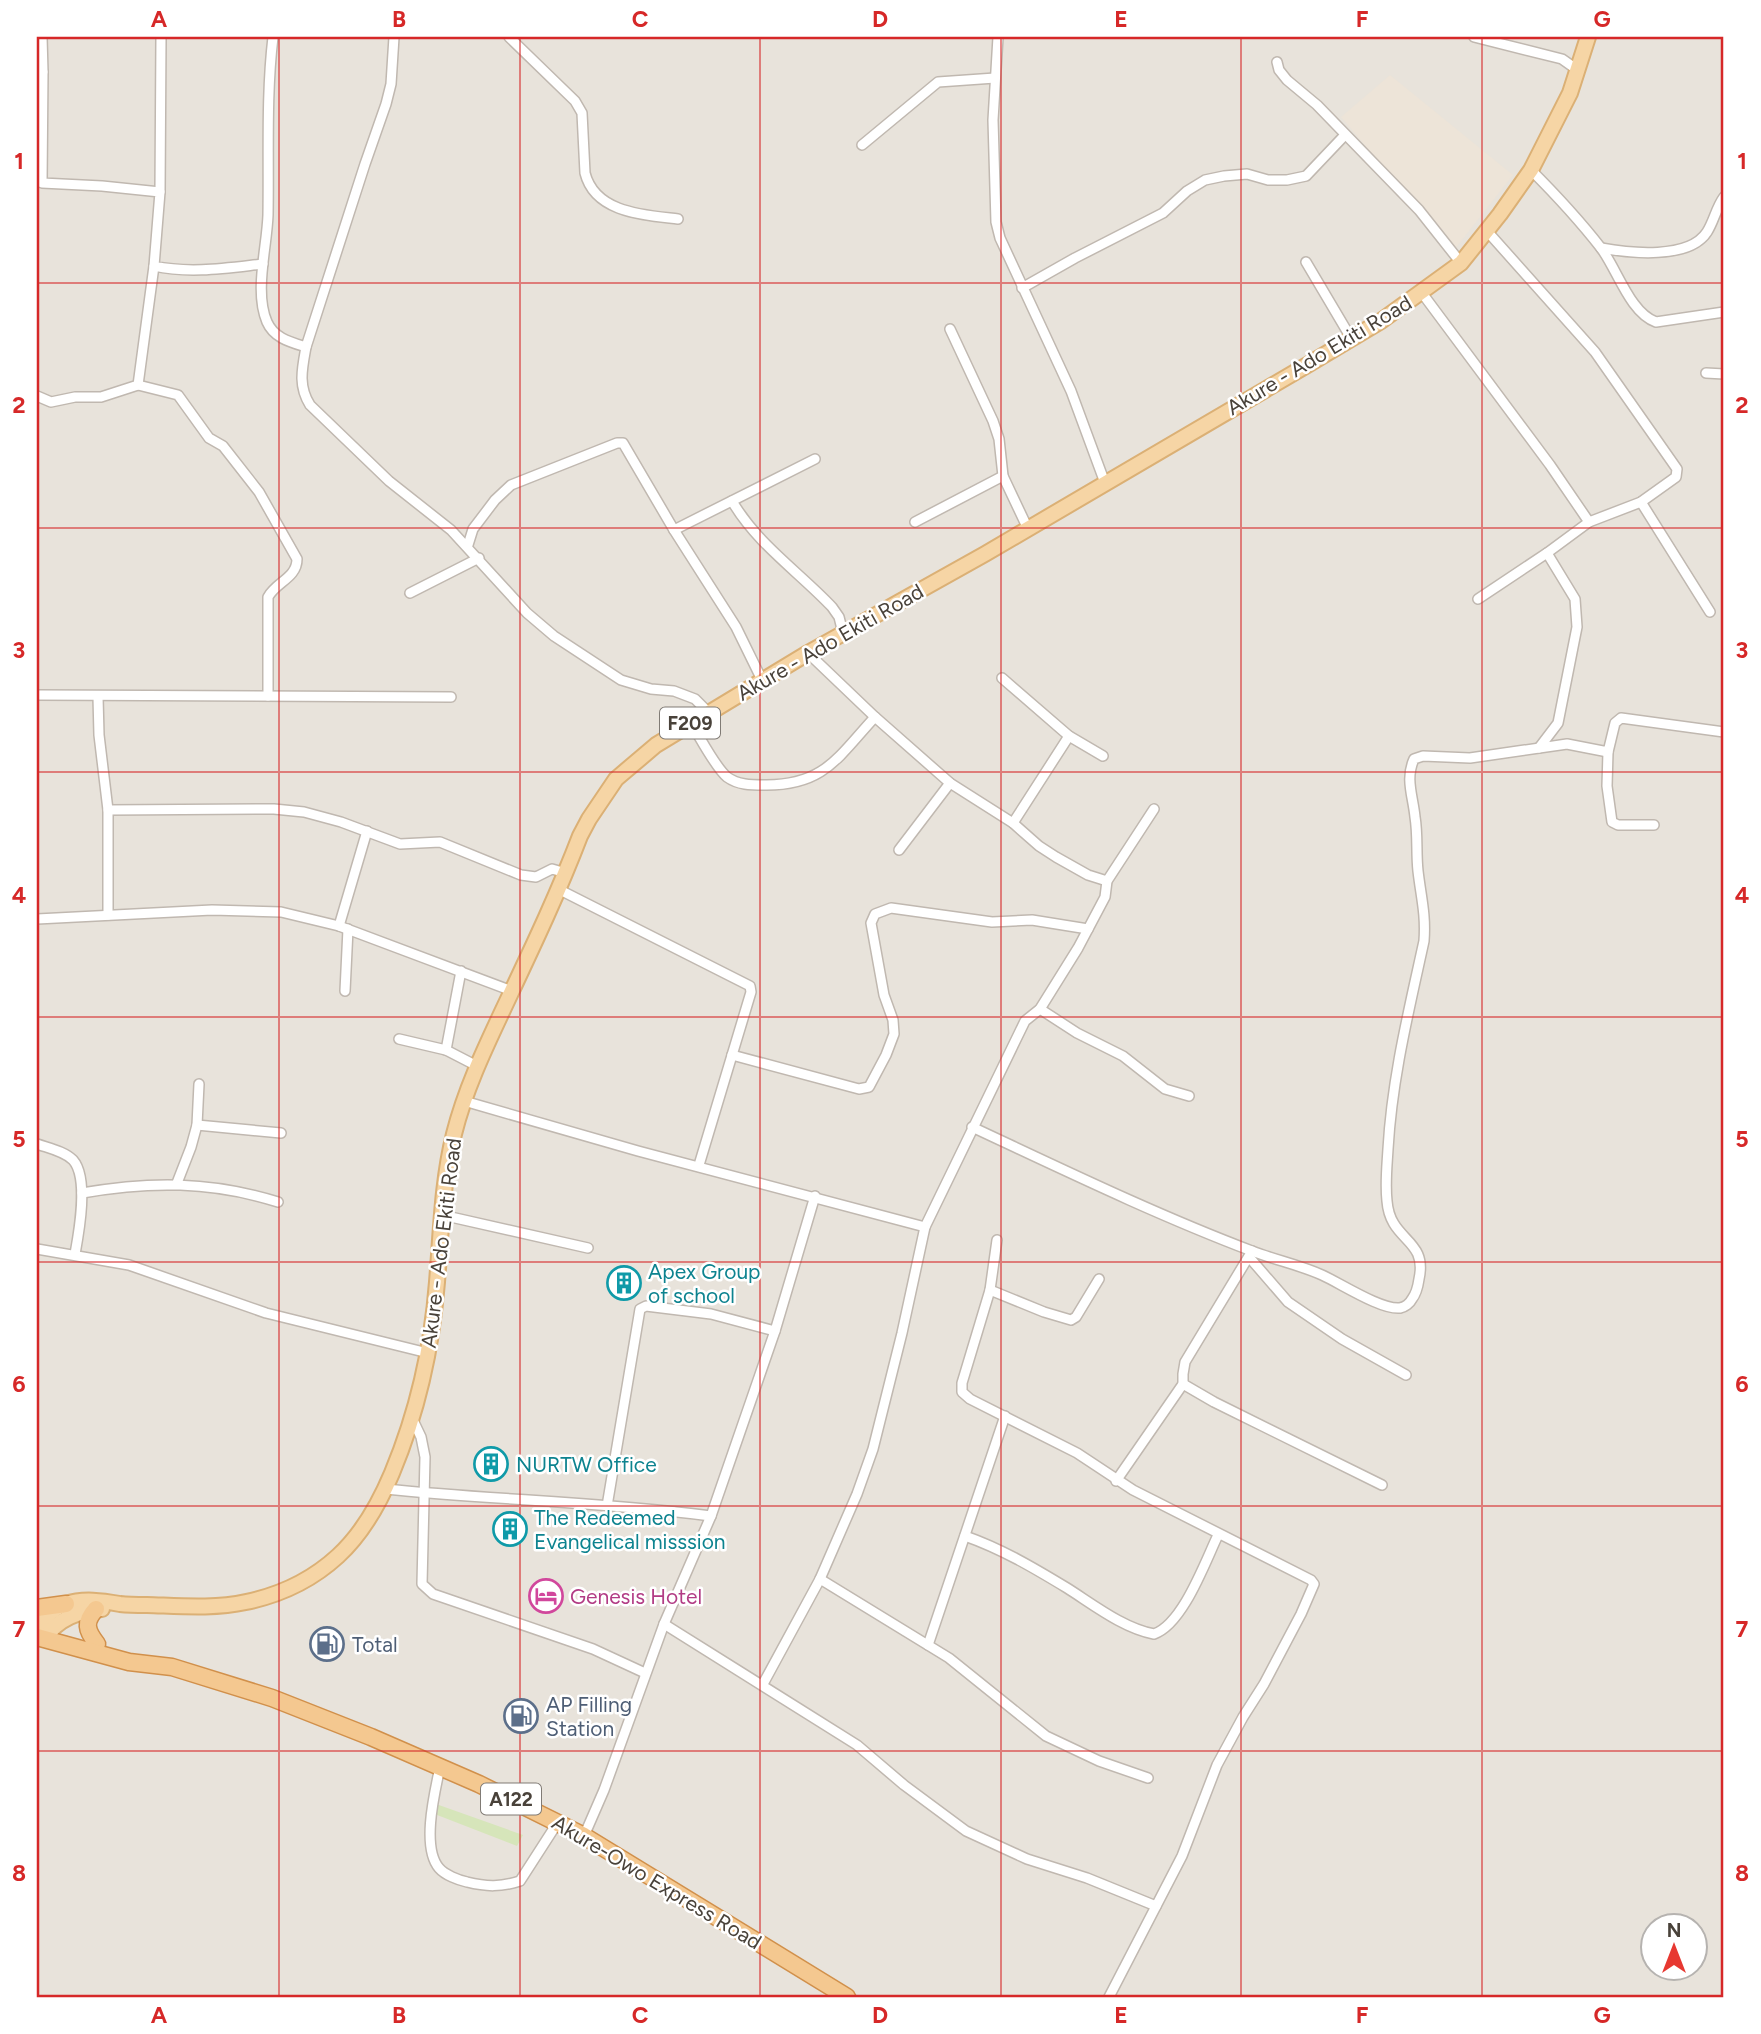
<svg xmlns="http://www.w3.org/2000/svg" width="1761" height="2034" font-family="Figtree,sans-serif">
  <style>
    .residential { fill: #e8e3db; fill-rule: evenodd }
    .education { fill: #ede4d8 }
    .green { fill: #d6e5ba }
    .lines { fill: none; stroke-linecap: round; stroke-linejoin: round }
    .minor-casing { stroke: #c0b8b0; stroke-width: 12 }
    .primary-casing { stroke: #dbb075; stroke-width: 18 }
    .trunk-casing { stroke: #d1904b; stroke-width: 19 }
    .minor { stroke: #fff; stroke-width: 9 }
    .primary { stroke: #f6d5a5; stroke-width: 14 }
    .trunk { stroke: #f4c890; stroke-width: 16 }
    .grid { fill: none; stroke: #d62828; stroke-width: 2; stroke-opacity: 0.55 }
    .labels { text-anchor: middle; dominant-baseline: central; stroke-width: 5; stroke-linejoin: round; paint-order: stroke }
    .shield { fill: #fff; stroke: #807b75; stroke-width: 2 }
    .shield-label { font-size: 19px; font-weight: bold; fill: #49423a }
    .street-label { font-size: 21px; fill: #49423a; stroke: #fff }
    .culture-label { font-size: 21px; fill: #0d838f; stroke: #fff; text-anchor: start }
    .hotel-label { font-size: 21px; fill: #b23c85; stroke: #fff; text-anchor: start }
    .service-label { font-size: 21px; fill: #4e5e75; stroke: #fff; text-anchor: start }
    .neatline { fill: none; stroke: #d62828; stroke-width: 2.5 }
    .grid-label { font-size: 23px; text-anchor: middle; font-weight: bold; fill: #d62828 }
  </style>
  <rect width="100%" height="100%" fill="#f5f1ed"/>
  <path class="residential" d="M37,37H1724V1997H37ZM1652,1926H1694V1968H1652Z"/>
  <path class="education" d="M1390,75L1513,175L1454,250L1341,117Z"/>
  <path class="green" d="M436,1804L523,1835L517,1846L432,1813Z"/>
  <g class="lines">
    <g class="minor-casing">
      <g id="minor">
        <path d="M42,37L43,72"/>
        <path d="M273,37C266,96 269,156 268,215C267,247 254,292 267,322C274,338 290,342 306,347"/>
        <path d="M394,37L391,84L386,104L365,164L306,347C302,369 298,386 310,405L389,481L451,530L527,613L554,636L621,680L651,689L674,691L695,699L708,712"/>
        <path d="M509,37L575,101L582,113L585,173C595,213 644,215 678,219"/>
        <path d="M998,37L993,120L996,222L1000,238L1071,391L1105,483"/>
        <path d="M1474,37L1562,59L1579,71"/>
        <path d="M1277,62L1279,70L1287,80L1317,105L1419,210L1461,263"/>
        <path d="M37,72H43L42,183L102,186L160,192L154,266C190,274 227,268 263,264"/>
        <path d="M862,145L938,82L995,78"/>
        <path d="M1531,170C1555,194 1580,221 1601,248C1617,269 1630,313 1656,322L1724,312"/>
        <path d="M160,192L161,37"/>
        <path d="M1487,231L1595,352L1677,469L1676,477L1641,502L1589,522L1547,553L1575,599L1577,627L1558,723L1539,748"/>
        <path d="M1601,248C1629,253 1689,260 1707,232C1714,221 1716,208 1724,197"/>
        <path d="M1306,262L1351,338"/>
        <path d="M1022,288L1075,258L1163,213L1187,191L1205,180L1224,176L1247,174L1268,180H1287L1306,176L1344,136"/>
        <path d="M1422,293L1550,465L1589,522"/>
        <path d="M950,329L993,421L999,439L1003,476L1028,529"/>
        <path d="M1706,373L1724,374"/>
        <path d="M138,385L178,395L209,438L223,446L259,492L297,559C297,578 276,582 268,597V696"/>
        <path d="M37,396L51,402L75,397H101L138,385L154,266"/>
        <path d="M732,501C757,544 799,572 832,607L839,617L843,633"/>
        <path d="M1641,502L1710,612"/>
        <path d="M915,522L1003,476"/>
        <path d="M674,530L815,459"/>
        <path d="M468,545L473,529L495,500L511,485L617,443H623L674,530L736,627L762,680"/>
        <path d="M410,593L479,558"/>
        <path d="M1478,599L1547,553"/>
        <path d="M808,653L875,717L950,783L1013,823L1039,846L1056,857L1088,875L1107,881"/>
        <path d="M1002,678L1069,736L1103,756"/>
        <path d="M37,695L451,697"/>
        <path d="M98,697L99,735L108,810V915"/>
        <path d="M691,723C700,737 715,767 727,777C738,785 751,785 764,785C824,786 838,757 875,717"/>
        <path d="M1608,752L1607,786L1612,822L1618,825H1654"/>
        <path d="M108,810L274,809L304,812L341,822L400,844L440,842L521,875L536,877L552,869L566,873"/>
        <path d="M1013,823L1069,736"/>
        <path d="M899,850L950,783"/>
        <path d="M558,889L750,986L751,992L699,1165"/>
        <path d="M37,919L212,910L281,912L339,926L512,991"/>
        <path d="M339,926L367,831"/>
        <path d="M345,991L348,929"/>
        <path d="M1040,1009L1077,1033L1123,1056L1165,1089L1189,1096"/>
        <path d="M399,1039L446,1050L477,1066"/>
        <path d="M446,1050L461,971"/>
        <path d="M732,1055L859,1089L869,1087L886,1055L894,1034L893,1020L884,995L871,923L875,914L891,908L992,922L1032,920L1088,929"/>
        <path d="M464,1101L638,1151L925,1227"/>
        <path d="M197,1125L281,1133"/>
        <path d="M972,1127C1064,1170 1157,1215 1252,1251C1275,1260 1300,1265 1322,1275C1340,1283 1381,1310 1400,1308C1405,1307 1410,1303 1412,1299C1416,1294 1418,1286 1419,1279C1428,1238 1390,1242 1387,1201C1385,1184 1387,1166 1388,1149C1392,1078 1409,1010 1424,941C1426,914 1421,897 1418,871C1416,853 1418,835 1415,817C1413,796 1405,779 1414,759L1423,756L1470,758L1567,744L1608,752L1615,723L1621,718L1724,732"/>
        <path d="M37,1144C48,1148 64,1151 73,1160C89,1178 79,1232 75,1254"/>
        <path d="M177,1183L191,1147L197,1125L199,1084"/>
        <path d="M82,1193C150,1181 211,1181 278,1202"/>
        <path d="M442,1215L588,1248"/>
        <path d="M997,1240L990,1290L962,1383V1392L970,1399L1077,1453L1133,1490L1311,1580L1314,1584L1301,1614L1264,1684L1243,1717L1217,1765L1182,1856L1109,1997"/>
        <path d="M37,1249L129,1265L266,1313L428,1353"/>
        <path d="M1249,1257L1288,1302L1342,1339L1406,1375"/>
        <path d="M990,1290L1044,1312L1071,1320L1076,1317L1099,1279"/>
        <path d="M1183,1384L1214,1402L1382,1485"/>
        <path d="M412,1418L421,1437L425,1457L422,1584L433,1594L593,1649L645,1673"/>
        <path d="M1116,1481L1183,1384V1374L1185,1362L1252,1251"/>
        <path d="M385,1489C494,1500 603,1502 711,1516"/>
        <path d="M607,1506L640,1309L646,1306L711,1314L775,1331"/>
        <path d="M965,1536C1002,1549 1034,1568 1067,1588C1094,1605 1123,1628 1154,1634C1183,1624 1205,1562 1218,1535"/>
        <path d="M820,1579L949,1658L1046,1736L1099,1761L1148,1778"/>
        <path d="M664,1624L857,1745L904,1785L966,1831L1027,1859L1087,1878L1156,1906"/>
        <path d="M928,1645L1005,1416"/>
        <path d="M763,1684L820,1579L857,1494L873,1449L902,1333L925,1227L1025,1021L1040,1009L1078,948L1105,897L1107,881L1154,809"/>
        <path d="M440,1767C435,1791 421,1847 439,1868C445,1875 458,1880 467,1882C487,1887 501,1887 520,1881L558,1822"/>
        <path d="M584,1836L604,1790L664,1624L711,1516L775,1331L815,1196"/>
      </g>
    </g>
    <g class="primary-casing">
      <g id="primary">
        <path d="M37,1629C44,1618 53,1608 66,1604C83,1598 103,1601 120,1604C129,1605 138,1605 147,1605C180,1606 214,1609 246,1602C280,1595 313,1579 338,1556C363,1533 379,1504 392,1473C417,1413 432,1347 437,1282C441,1233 442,1182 454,1134C466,1086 488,1042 509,997C534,944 559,891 580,836L589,819L616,779L656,745L808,653L985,554L1309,364L1381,321L1461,263L1500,214L1531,170L1570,93L1588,37"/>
        <path d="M45,1639C56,1619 81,1610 102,1609"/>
      </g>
    </g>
    <g class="trunk-casing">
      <g id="trunk">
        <path d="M37,1608L66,1604"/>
        <path d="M96,1609C84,1622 86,1630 97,1644"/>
        <path d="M37,1637L129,1662L172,1667L272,1698L371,1737L479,1784L584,1836L847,1997"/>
      </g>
    </g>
    <use href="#minor" class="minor"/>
    <use href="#primary" class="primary"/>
    <use href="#trunk" class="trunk"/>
  </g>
  <path class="grid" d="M279,37V1997M520,37V1997M760,37V1997M1001,37V1997M1241,37V1997M1482,37V1997M37,283H1724M37,528H1724M37,772H1724M37,1017H1724M37,1262H1724M37,1506H1724M37,1751H1724"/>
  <defs>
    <g id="building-ring" transform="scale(1.75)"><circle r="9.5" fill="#fff" stroke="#0f9aa8" stroke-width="1.5"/><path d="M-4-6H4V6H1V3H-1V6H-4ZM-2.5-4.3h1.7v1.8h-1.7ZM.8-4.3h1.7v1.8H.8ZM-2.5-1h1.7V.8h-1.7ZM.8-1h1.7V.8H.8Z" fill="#0f9aa8"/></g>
    <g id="hotel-ring" transform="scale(1.75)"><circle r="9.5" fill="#fff" stroke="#d1479c" stroke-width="1.5"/><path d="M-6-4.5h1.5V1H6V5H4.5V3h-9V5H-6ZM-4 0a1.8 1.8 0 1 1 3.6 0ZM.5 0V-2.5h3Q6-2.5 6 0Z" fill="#d1479c"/></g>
    <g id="fuel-ring" transform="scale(1.75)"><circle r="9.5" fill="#fff" stroke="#5c6f8a" stroke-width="1.5"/><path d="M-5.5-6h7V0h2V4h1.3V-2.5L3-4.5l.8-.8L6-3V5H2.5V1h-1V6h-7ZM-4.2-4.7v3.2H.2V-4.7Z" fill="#5c6f8a"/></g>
  </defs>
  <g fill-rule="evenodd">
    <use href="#building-ring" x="624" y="1283"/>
    <use href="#building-ring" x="491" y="1464"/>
    <use href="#building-ring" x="510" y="1529"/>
    <use href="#hotel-ring" x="546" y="1596"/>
    <use href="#fuel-ring" x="327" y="1644"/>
    <use href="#fuel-ring" x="521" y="1716"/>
  </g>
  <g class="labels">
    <g class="shield">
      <rect x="660" y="707.5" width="60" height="31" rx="5"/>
      <rect x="481" y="1783.5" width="60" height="31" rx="5"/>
    </g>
    <g class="shield-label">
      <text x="690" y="723">F209</text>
      <text x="511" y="1799">A122</text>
    </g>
    <g class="street-label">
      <text transform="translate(1319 355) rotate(-31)">Akure - Ado Ekiti Road</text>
      <text transform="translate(830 642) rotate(-30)">Akure - Ado Ekiti Road</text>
      <text transform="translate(441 1243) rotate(-83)">Akure - Ado Ekiti Road</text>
      <text transform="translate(657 1882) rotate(31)">Akure-Owo Express Road</text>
    </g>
    <g class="culture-label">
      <text x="648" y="1271">Apex Group<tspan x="648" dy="24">of school</tspan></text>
      <text x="516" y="1464">NURTW Office</text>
      <text x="534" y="1517">The Redeemed<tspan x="534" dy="24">Evangelical misssion</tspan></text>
    </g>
    <g class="hotel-label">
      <text x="570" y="1596">Genesis Hotel</text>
    </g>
    <g class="service-label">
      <text x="352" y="1644">Total</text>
      <text x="546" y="1704">AP Filling<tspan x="546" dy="24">Station</tspan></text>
    </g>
  </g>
  <rect width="1761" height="2034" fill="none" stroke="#ffffff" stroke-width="77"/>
  <g transform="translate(1674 1947)"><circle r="33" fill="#ffffff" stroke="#b6b3b0" stroke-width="2"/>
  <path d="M0-5L12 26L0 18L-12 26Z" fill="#e73831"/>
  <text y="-10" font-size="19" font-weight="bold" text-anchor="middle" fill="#49423a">N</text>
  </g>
  <rect x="38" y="38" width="1684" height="1958" class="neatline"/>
  <g class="grid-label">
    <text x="159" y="27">A</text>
    <text x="399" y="27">B</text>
    <text x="640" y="27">C</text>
    <text x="880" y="27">D</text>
    <text x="1121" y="27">E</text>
    <text x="1362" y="27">F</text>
    <text x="1602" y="27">G</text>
    <text x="19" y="169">1</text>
    <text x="1742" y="169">1</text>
    <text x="19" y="413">2</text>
    <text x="1742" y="413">2</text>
    <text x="19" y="658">3</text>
    <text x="1742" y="658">3</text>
    <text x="19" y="903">4</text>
    <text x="1742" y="903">4</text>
    <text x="19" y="1147">5</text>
    <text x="1742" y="1147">5</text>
    <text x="19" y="1392">6</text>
    <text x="1742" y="1392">6</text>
    <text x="19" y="1637">7</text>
    <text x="1742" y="1637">7</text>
    <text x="19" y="1881">8</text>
    <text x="1742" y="1881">8</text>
    <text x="159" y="2023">A</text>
    <text x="399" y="2023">B</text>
    <text x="640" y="2023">C</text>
    <text x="880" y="2023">D</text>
    <text x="1121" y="2023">E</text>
    <text x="1362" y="2023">F</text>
    <text x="1602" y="2023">G</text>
  </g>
</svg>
